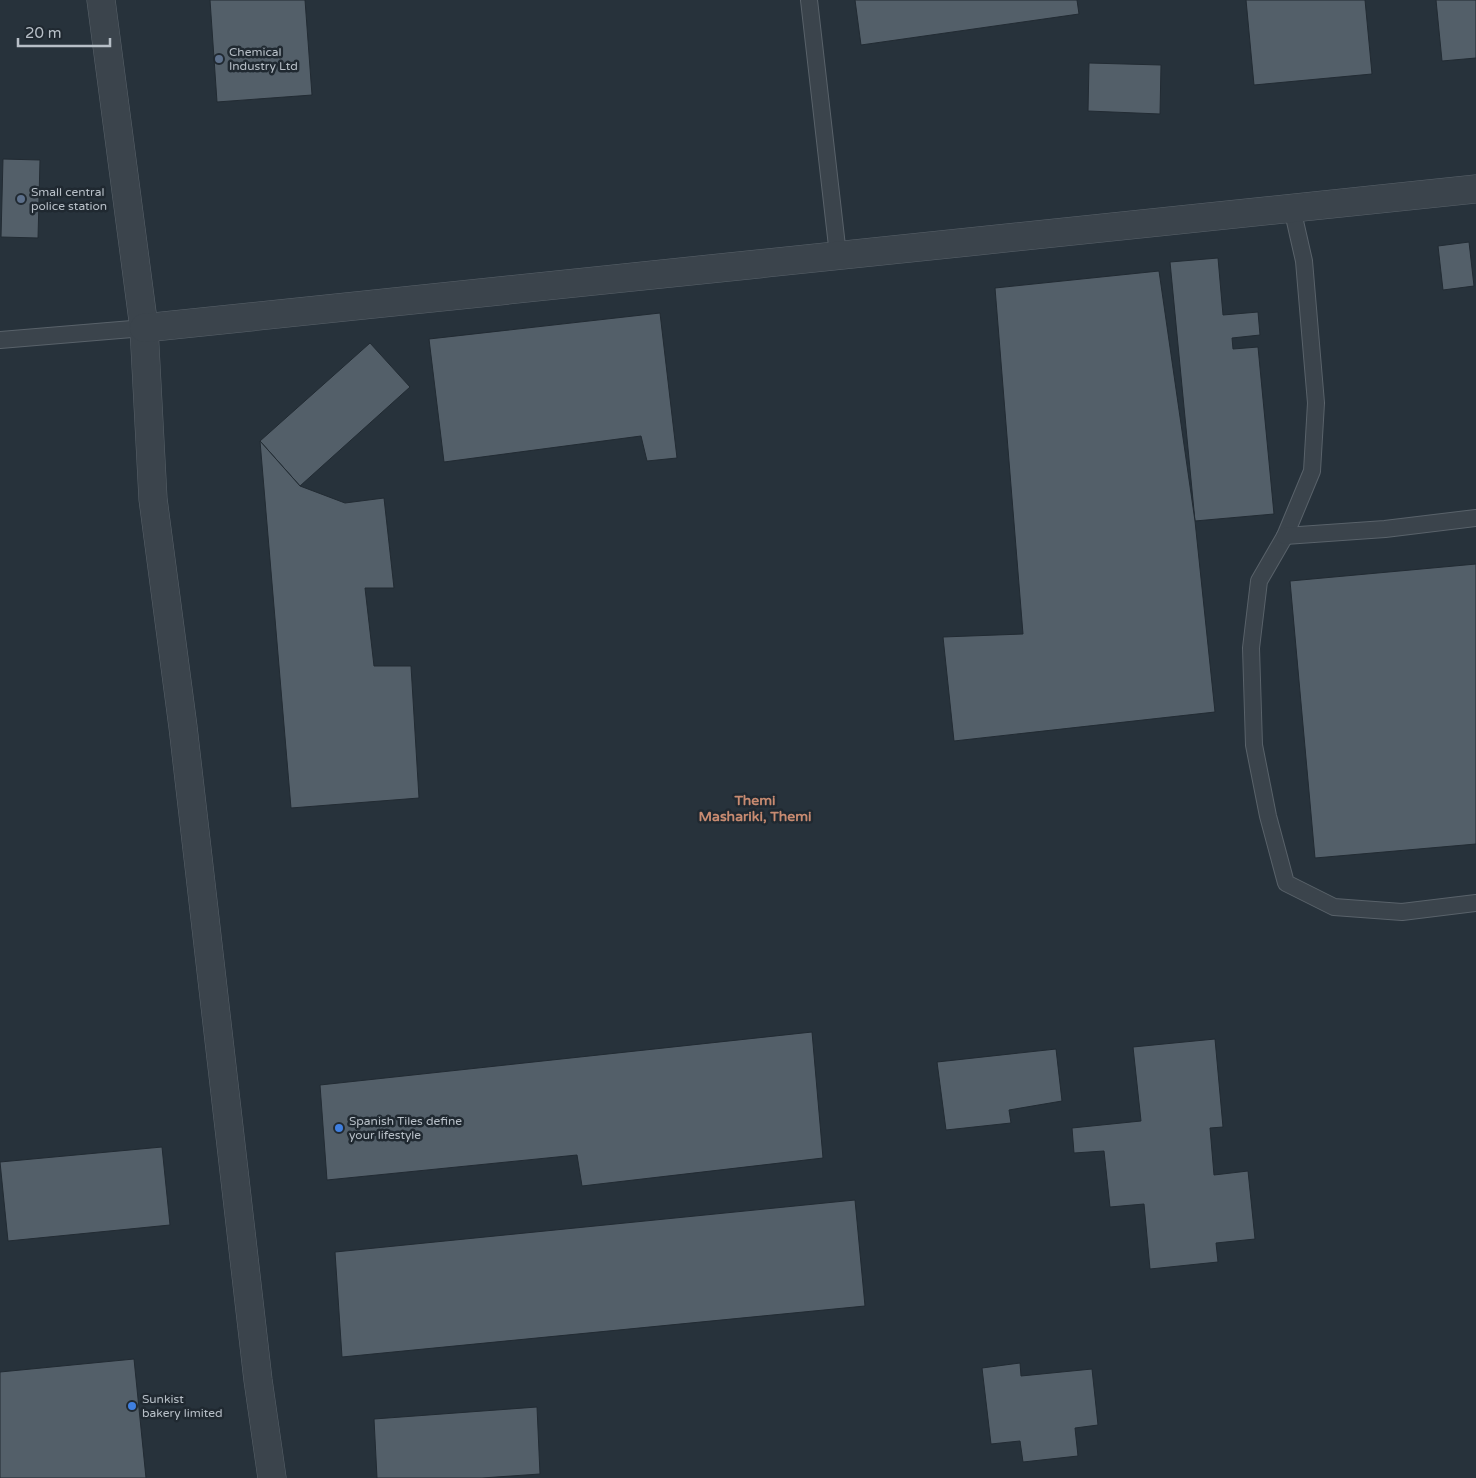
<svg xmlns="http://www.w3.org/2000/svg" width="1476" height="1478" font-family="'Varela Round',sans-serif">
  <style>
    .building { fill: #535f69; stroke: #222b33 }
    .lines { fill: none; stroke-linecap: round; stroke-linejoin: round }
    .lane-casing { stroke: #59626a; stroke-width: 18 }
    .street-casing { stroke: #59626a; stroke-width: 29 }
    .lane { stroke: #3b444c; stroke-width: 16 }
    .street { stroke: #3b444c; stroke-width: 28 }
    .service-dot { fill: #5c6f8a; stroke: #202931; stroke-width: 2 }
    .shop-dot { fill: #3f7fe0; stroke: #202931; stroke-width: 2 }
    .labels { text-anchor: middle; dominant-baseline: central; stroke-width: 5; stroke-linejoin: round; paint-order: stroke }
    .poi-label { font-size: 12px; fill: #b7bfc7; stroke: #202931; text-anchor: start }
    .neighbourhood-label { font-size: 14px; font-weight: bold; fill: #c88b71; stroke: #202931 }
  </style>
  <rect width="100%" height="100%" fill="#27323b"/>
  <g class="building">
    <path d="M210,0H305L312,95L217,102Z"/>
    <path d="M855,0H1077L1079,14L861,45Z"/>
    <path d="M1246,0H1365L1372,74L1254,85Z"/>
    <path d="M1436,0H1476V58L1442,61Z"/>
    <path d="M1089,63L1161,65L1160,114L1088,111Z"/>
    <path d="M3,159L40,160L38,238L1,237Z"/>
    <path d="M1469,242L1474,286L1443,290L1438,246Z"/>
    <path d="M1218,258L1223,315L1258,312L1260,335L1232,338L1233,349L1258,347L1274,514L1195,521L1170,262Z"/>
    <path d="M1159,271L1195,521L1215,712L954,741L943,637L1023,634L995,288Z"/>
    <path d="M660,313L677,458L647,461L641,436L444,462L429,339Z"/>
    <path d="M370,343L410,387L300,486L260,441Z"/>
    <path d="M260,441L300,486L345,503L384,498L394,588H365L374,666H411L419,798L291,808Z"/>
    <path d="M1476,564V844L1315,858L1290,581Z"/>
    <path d="M812,1032L823,1158L582,1186L577,1155L327,1180L320,1085Z"/>
    <path d="M1215,1039L1223,1127L1210,1128L1214,1175L1248,1171L1255,1239L1216,1243L1218,1262L1150,1269L1144,1204L1110,1207L1104,1151L1074,1153L1072,1128L1141,1121L1133,1047Z"/>
    <path d="M1056,1049L1062,1101L1009,1110L1011,1123L946,1130L937,1062Z"/>
    <path d="M162,1147L170,1225L8,1241L0,1162Z"/>
    <path d="M855,1200L865,1306L342,1357L335,1252Z"/>
    <path d="M134,1359L146,1478H0V1372Z"/>
    <path d="M1020,1363L1021,1376L1092,1369L1098,1425L1075,1428L1078,1456L1023,1462L1020,1441L991,1444L982,1368Z"/>
    <path d="M537,1407L540,1474L482,1478H377L374,1419Z"/>
  </g>
  <g class="lines">
    <g class="lane-casing">
      <g id="lane">
        <path d="M809,0L838,255"/>
        <path d="M1292,208L1304,261L1316,403L1312,471L1285,536L1259,581L1251,648L1254,745L1268,816L1286,883L1334,907L1402,912L1476,903"/>
        <path d="M0,340L144,328"/>
        <path d="M1285,536L1385,529L1476,518"/>
      </g>
    </g>
    <g class="street-casing">
      <g id="street">
        <path d="M101,0L144,328L153,499L183,727L258,1380L272,1478"/>
        <path d="M144,328L1476,189"/>
      </g>
    </g>
    <use href="#lane" class="lane"/>
    <use href="#street" class="street"/>
  </g>
  <g class="service-dot">
    <circle cx="219" cy="59" r="5"/>
    <circle cx="21" cy="199" r="5"/>
  </g>
  <g class="shop-dot">
    <circle cx="339" cy="1128" r="5"/>
    <circle cx="132" cy="1406" r="5"/>
  </g>
  <g class="labels">
    <g class="poi-label">
      <text x="229" y="52">Chemical<tspan x="229" dy="14">Industry Ltd</tspan></text>
      <text x="31" y="192">Small central<tspan x="31" dy="14">police station</tspan></text>
      <text x="349" y="1121">Spanish Tiles define<tspan x="349" dy="14">your lifestyle</tspan></text>
      <text x="142" y="1399">Sunkist<tspan x="142" dy="14">bakery limited</tspan></text>
    </g>
    <g class="neighbourhood-label">
      <text x="755" y="800">Themi<tspan x="755" dy="16">Mashariki, Themi</tspan></text>
    </g>
  </g>
  <path d="M18 38v8h92v-8" fill="none" stroke="#b7bfc7" stroke-width="2.5"/>
  <text x="25" y="38" font-size="15" fill="#b7bfc7" stroke="#202931" stroke-width="4" paint-order="stroke">20 m</text>
</svg>
